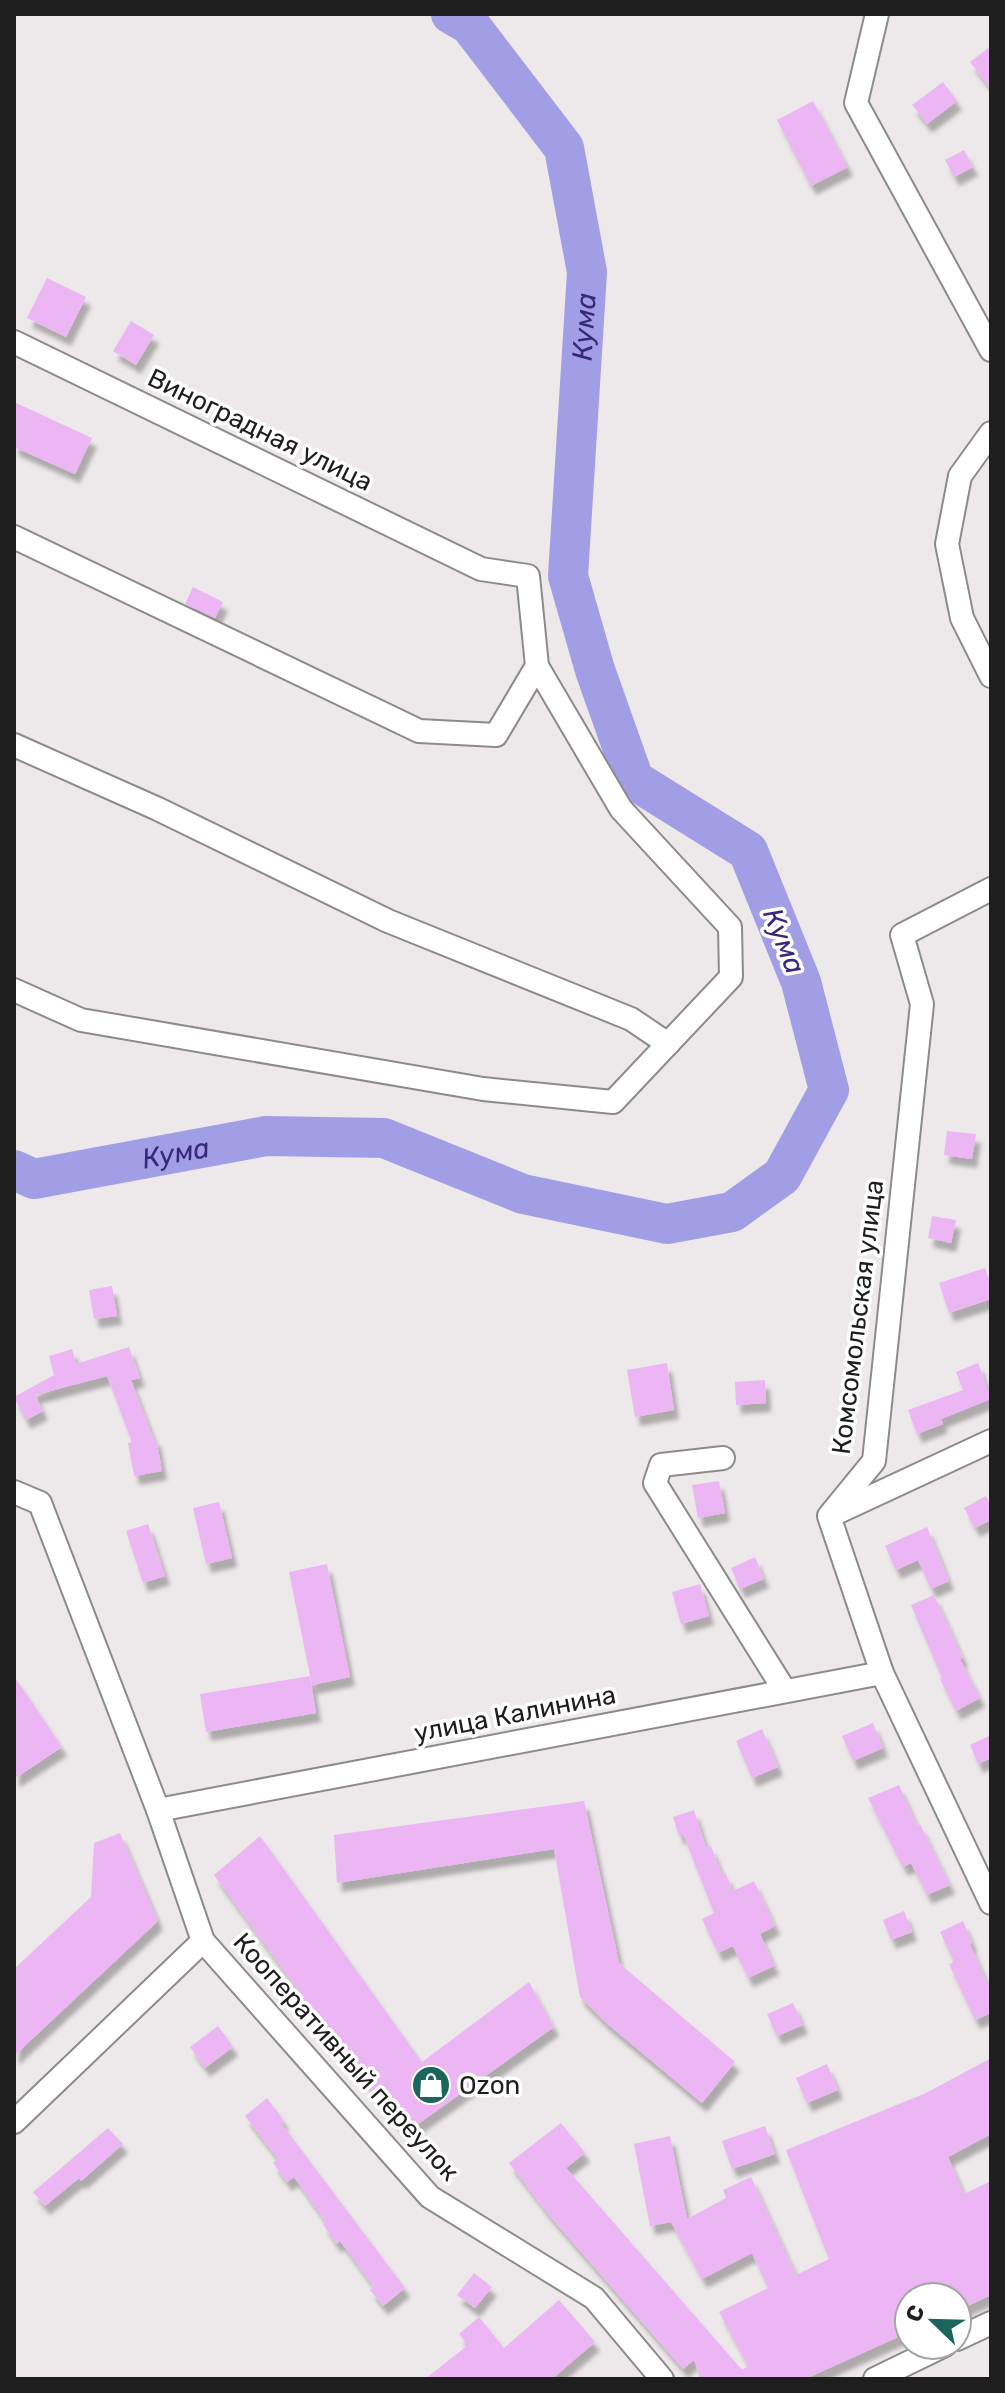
<svg xmlns="http://www.w3.org/2000/svg" width="1005" height="2393" font-family="Rubik,sans-serif">
  <style>
    .lines { fill: none; stroke-linecap: round; stroke-linejoin: round }
    .river { stroke: #a29ee6; stroke-width: 40 }
    .building { fill: #ecb6f5; filter: url(#shadow) }
    .minor-casing { stroke: #8e8a8b; stroke-width: 26 }
    .minor { stroke: #fff; stroke-width: 22 }
    .labels { text-anchor: middle; dominant-baseline: central; stroke-width: 7; stroke-linejoin: round; paint-order: stroke }
    .street-label { font-size: 26px; fill: #1f1e1e; stroke: #fff }
    .poi-label { font-size: 26px; fill: #1f1e1e; stroke: #fff; text-anchor: start }
    .water-label { font-size: 28px; font-style: italic; fill: #38277a; stroke: #fff }
  </style>
  <defs>
    <filter id="shadow"><feDropShadow dx="5" dy="9" stdDeviation="2" flood-color="#0004"/></filter>
  </defs>
  <rect width="100%" height="100%" fill="#ede8e9"/>
  <g class="lines">
    <path class="river" id="s1" d="M14,1170L34,1179L266,1136L384,1138L523,1194L667,1224L732,1212L782,1176L829,1090L801,982L748,851L634,780L595,670L568,576L587,272L564,148L470,25L451,14"/>
  </g>
  <g class="building">
    <path d="M991,46V89L970,62Z"/>
    <path d="M943,82L957,101L927,124L912,105Z"/>
    <path d="M813,101L848,167L811,186L777,120Z"/>
    <path d="M964,150L973,167L954,177L945,160Z"/>
    <path d="M47,278L86,297L66,337L27,318Z"/>
    <path d="M131,321L154,335L136,365L113,351Z"/>
    <path d="M14,402L92,438L75,474L14,447Z"/>
    <path d="M193,587L223,602L215,618L185,604Z"/>
    <path d="M947,1131L976,1134L972,1159L944,1155Z"/>
    <path d="M932,1216L956,1220L951,1243L928,1238Z"/>
    <path d="M985,1268L991,1286V1299L949,1313L939,1283Z"/>
    <path d="M112,1286L117,1316L94,1319L89,1290Z"/>
    <path d="M129,1347L140,1378L131,1380L153,1438H156L162,1471L134,1476L128,1443L132,1442L107,1376L35,1395L43,1411L26,1420L14,1397L54,1375L49,1356L72,1349L76,1364Z"/>
    <path d="M667,1363L674,1410L635,1417L627,1370Z"/>
    <path d="M978,1363L991,1399L941,1419L943,1424L917,1434L908,1410L963,1390L956,1372Z"/>
    <path d="M765,1380L766,1403L736,1405L735,1382Z"/>
    <path d="M719,1481L725,1513L698,1518L692,1485Z"/>
    <path d="M986,1496L991,1506V1520L975,1528L964,1508Z"/>
    <path d="M219,1502L232,1558L206,1564L193,1508Z"/>
    <path d="M148,1524L165,1576L143,1583L126,1531Z"/>
    <path d="M927,1527L949,1581L931,1589L918,1560L896,1570L885,1546Z"/>
    <path d="M755,1557L764,1579L740,1589L731,1568Z"/>
    <path d="M327,1564L350,1677L312,1685L289,1572Z"/>
    <path d="M700,1584L709,1616L681,1624L672,1592Z"/>
    <path d="M934,1595L963,1658L960,1659L980,1698L956,1711L940,1679L942,1678L911,1605Z"/>
    <path d="M14,1676L62,1747L14,1779Z"/>
    <path d="M310,1676L316,1713L206,1732L200,1694Z"/>
    <path d="M873,1723L883,1748L853,1761L842,1736Z"/>
    <path d="M762,1729L778,1767L752,1778L736,1741Z"/>
    <path d="M991,1735V1758L978,1764L970,1745Z"/>
    <path d="M899,1785L917,1826L920,1824L950,1885L927,1895L911,1863L903,1867L868,1798Z"/>
    <path d="M584,1801L619,1963L735,2062L702,2103L605,2022L580,1997L554,1849L337,1883L334,1835Z"/>
    <path d="M694,1810L706,1848L711,1846L722,1875L726,1874L733,1891L754,1881L775,1926L760,1934L774,1966L748,1978L733,1946L718,1953L702,1919L714,1913L683,1834L679,1836L673,1817Z"/>
    <path d="M120,1833L158,1921L14,2056V1969L91,1897L94,1843Z"/>
    <path d="M260,1836L422,2062L529,1982L554,2027L404,2134L214,1875Z"/>
    <path d="M904,1911L912,1932L891,1940L883,1920Z"/>
    <path d="M963,1921L972,1943L970,1944L991,1992V2013L975,2020L949,1964L954,1962L940,1932Z"/>
    <path d="M793,2003L803,2025L777,2036L767,2014Z"/>
    <path d="M218,2026L233,2047L205,2068L190,2047Z"/>
    <path d="M991,2058V2134L948,2157L964,2194L991,2181V2295L957,2311V2297H909V2332L805,2379H700L694,2360L683,2369L548,2214L509,2163L561,2123L585,2153L566,2168L742,2370L748,2366L719,2312L768,2288L752,2253L702,2279L671,2222L650,2226L634,2144L670,2136L687,2219L726,2198L723,2190L751,2177L796,2275L829,2259L786,2150L926,2093Z"/>
    <path d="M827,2064L838,2090L807,2103L796,2078Z"/>
    <path d="M267,2098L284,2121L281,2123L405,2288L383,2306L370,2290L374,2287L340,2241L336,2244L323,2224L326,2222L294,2177L287,2182L273,2163L278,2159L245,2116Z"/>
    <path d="M765,2126L775,2154L732,2169L722,2141Z"/>
    <path d="M108,2128L123,2144L81,2181L79,2178L45,2206L33,2192Z"/>
    <path d="M474,2273L492,2287L475,2308L457,2295Z"/>
    <path d="M559,2300L595,2342L552,2379H425L468,2345L459,2334L479,2317L504,2348Z"/>
  </g>
  <g class="lines">
    <g class="minor-casing">
      <g id="minor">
        <path d="M877,14L856,103L991,350"/>
        <path d="M14,342L481,569L528,576L537,666L621,809L730,927L731,977L613,1102L483,1089L81,1020L14,990"/>
        <path d="M991,433L960,476L947,544L962,618L991,676"/>
        <path d="M14,537L419,731L496,735L537,666"/>
        <path d="M14,745L158,809L388,921L631,1019L668,1044"/>
        <path d="M991,889L902,935L922,1004L874,1461L829,1516L882,1673L991,1903"/>
        <path d="M723,1458L661,1465L655,1483L785,1691"/>
        <path d="M14,1492L40,1503L158,1810L203,1941L430,2197L594,2298L662,2379"/>
        <path d="M834,1514L991,1441"/>
        <path d="M158,1810L882,1673"/>
        <path d="M14,2122L203,1941"/>
        <path d="M957,2339L991,2323"/>
        <path d="M875,2379L945,2345"/>
      </g>
    </g>
    <use href="#minor" class="minor"/>
  </g>
  <defs>
    <g id="shop-disc" transform="scale(2)"><circle r="9.5" fill="#1c655c" stroke="#fff"/><path d="M-5-2.5h2.3a2.7 3.5 0 0 1 5.4 0H5L5.5 6h-11ZM-1.5-2.5h3a1.5 2.3 0 0 0-3 0Z" fill="#fff"/></g>
  </defs>
  <g fill-rule="evenodd">
    <use href="#shop-disc" x="431" y="2085"/>
  </g>
  <g class="labels">
    <g class="street-label">
      <text transform="translate(260 430) rotate(26)">Виноградная улица</text>
      <text transform="translate(858 1317) rotate(-83)">Комсомольская улица</text>
      <text transform="translate(515 1714) rotate(-11)">улица Калинина</text>
      <text transform="translate(346 2057) rotate(48)">Кооперативный переулок</text>
    </g>
    <g class="poi-label">
      <text x="459" y="2085">Ozon</text>
    </g>
    <g class="water-label">
      <text stroke="none"><textPath href="#s1" startOffset="1750">Кума</textPath></text>
      <text transform="translate(784 941) rotate(68)">Кума</text>
      <text stroke="none"><textPath href="#s1" startOffset="166">Кума</textPath></text>
    </g>
  </g>
  <rect width="1005" height="2393" fill="none" stroke="#1f1e1e" stroke-width="32"/>
  <g transform="translate(933 2321) rotate(293)"><circle r="38" fill="#ffffff" stroke="#a5a5a5" stroke-width="2"/>
  <path d="M0-6L14 30L0 20L-14 30Z" fill="#1c655c"/>
  <text y="-12" font-size="22" font-weight="bold" text-anchor="middle" fill="#1f1e1e">С</text>
  </g>
</svg>
